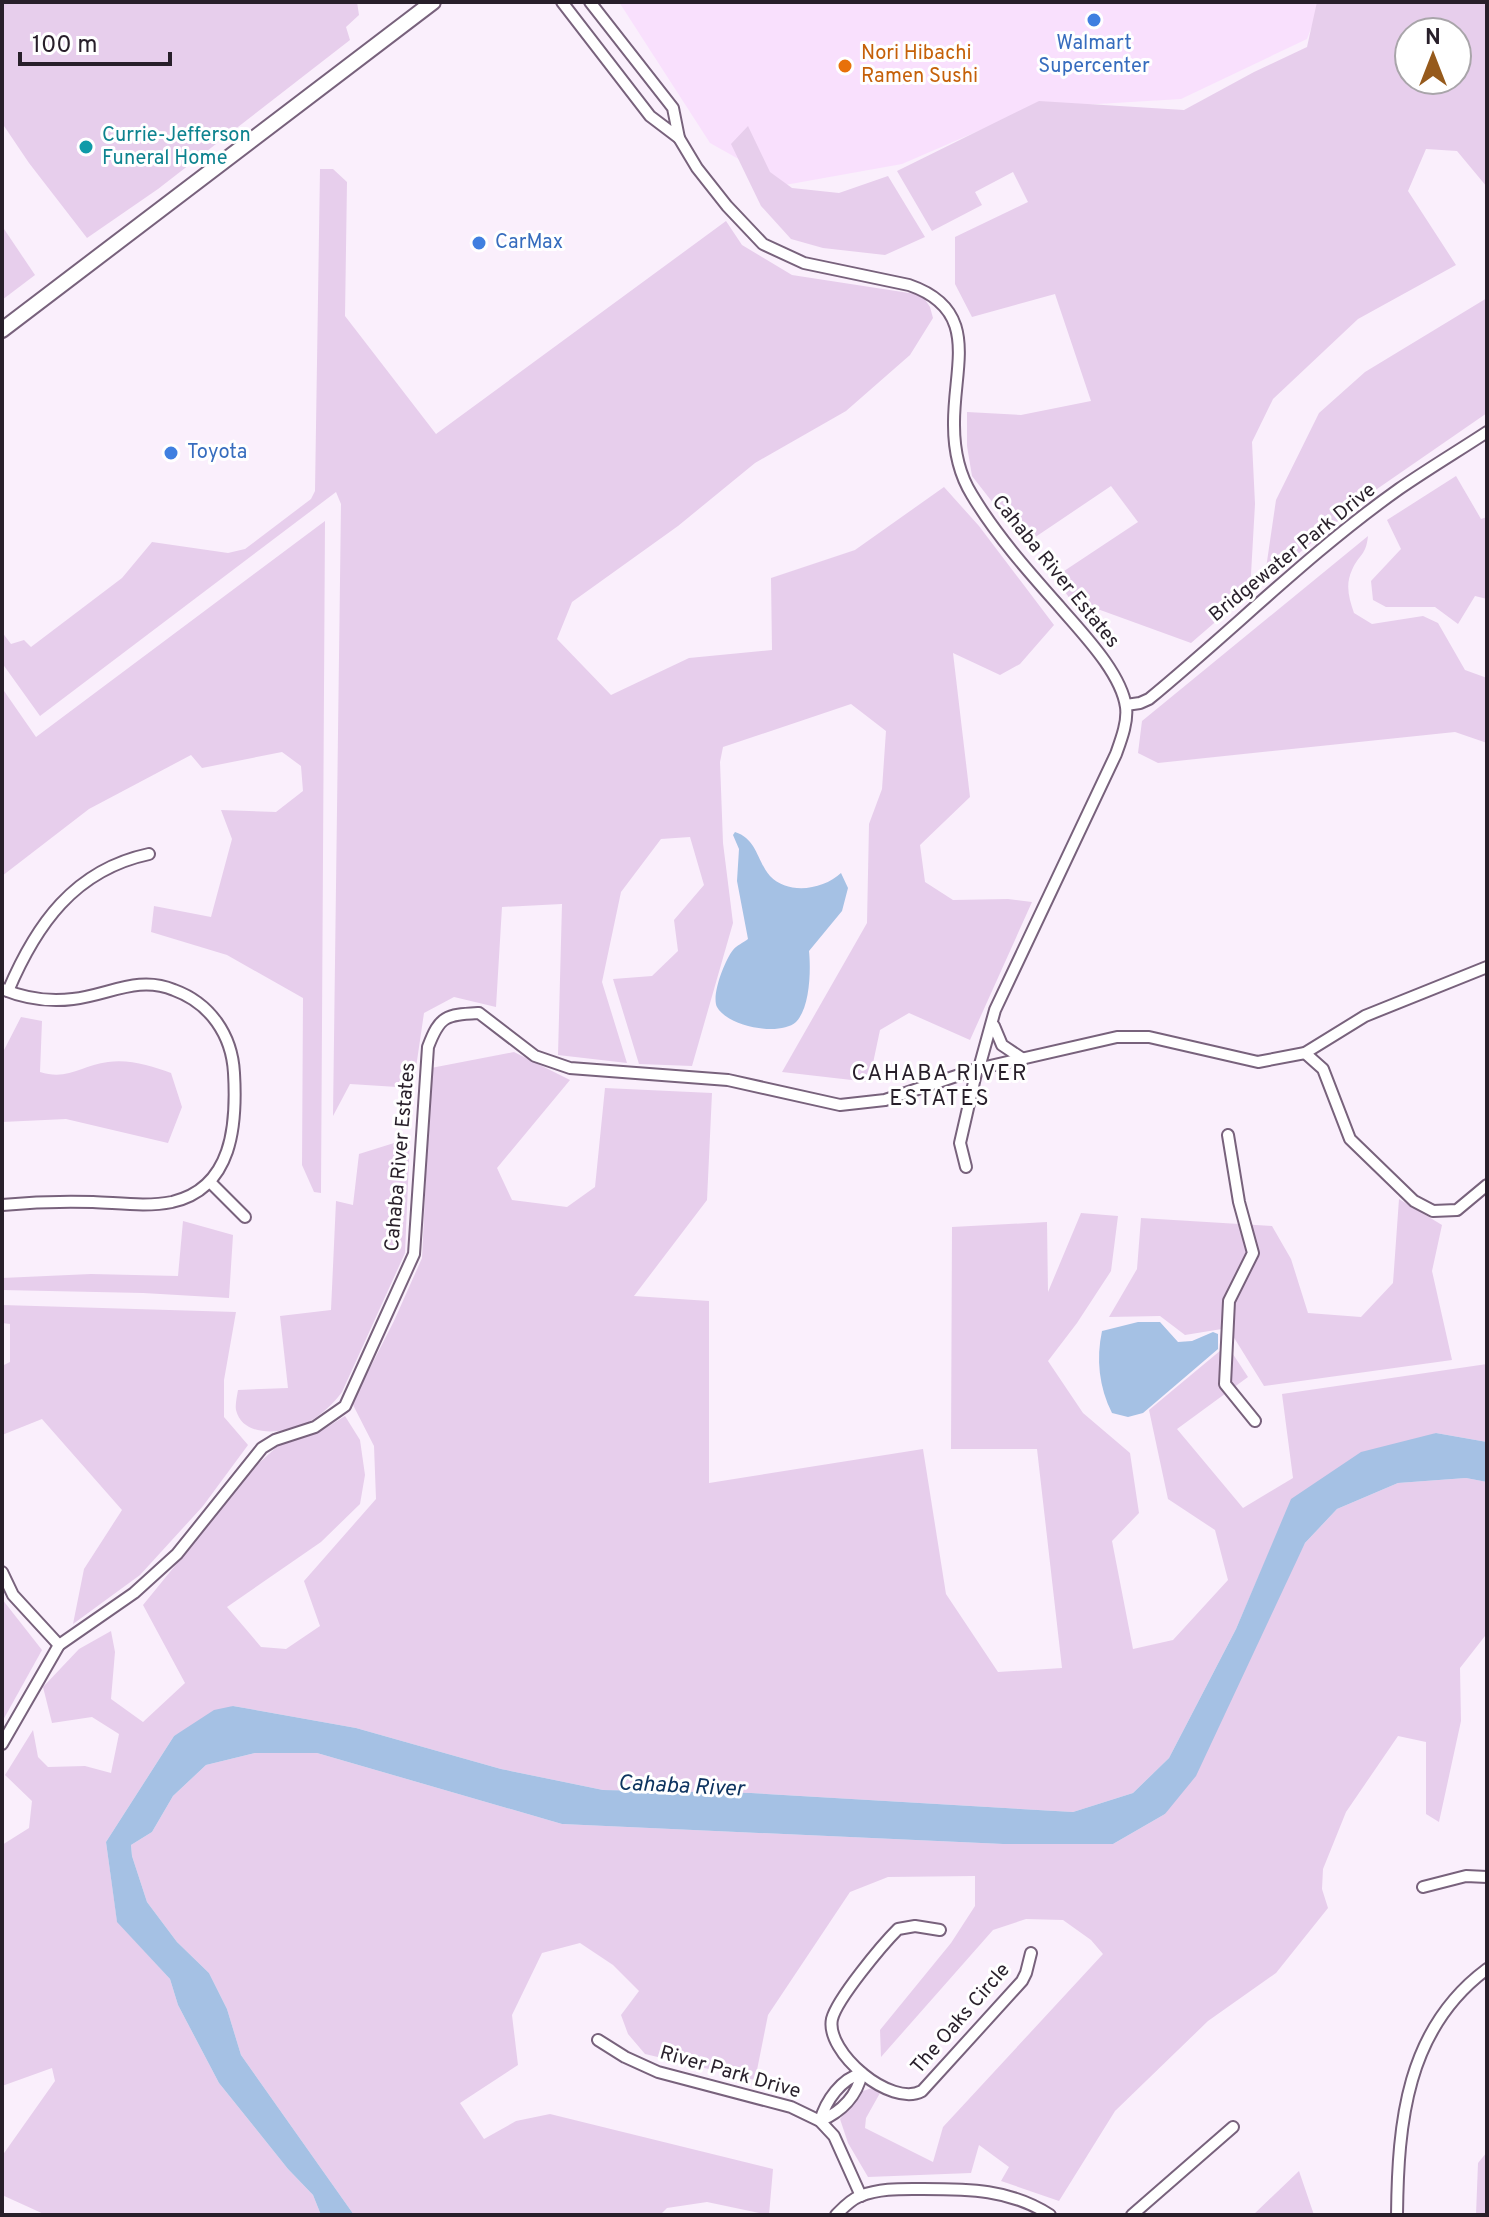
<svg xmlns="http://www.w3.org/2000/svg" width="1489" height="2217" font-family="Overpass,sans-serif">
  <style>
    .built { fill: #f9e0fd }
    .green { fill: #e7ceec; fill-rule: evenodd }
    .water { fill: #a5c1e4 }
    .lines { fill: none; stroke-linecap: round; stroke-linejoin: round }
    .street-casing { stroke: #78627c; stroke-width: 14 }
    .secondary-casing { stroke: #78627c; stroke-width: 18 }
    .street { stroke: #fff; stroke-width: 10 }
    .secondary { stroke: #fff; stroke-width: 14 }
    .shop-dot { fill: #3f7fe0; stroke: #fff; stroke-width: 3 }
    .food-dot { fill: #e8710a; stroke: #fff; stroke-width: 3 }
    .culture-dot { fill: #0f9aa8; stroke: #fff; stroke-width: 3 }
    .labels { text-anchor: middle; dominant-baseline: central; stroke-width: 6; stroke-linejoin: round; paint-order: stroke }
    .shop-label { font-size: 20px; fill: #366cbe; stroke: #fff; text-anchor: start }
    .food-label { font-size: 20px; fill: #c56008; stroke: #fff; text-anchor: start }
    .culture-label { font-size: 20px; fill: #0d838f; stroke: #fff; text-anchor: start }
    .street-label { font-size: 20px; fill: #281f2a; stroke: #fff }
    .neighbourhood-label { font-size: 22px; letter-spacing: 2px; fill: #281f2a; stroke: #fff }
    .water-label { font-size: 22px; font-style: italic; fill: #0e3460; stroke: #fff }
  </style>
  <rect width="100%" height="100%" fill="#faeffc"/>
  <path class="built" d="M619,2H1321L1307,39L1181,99L1031,108L902,164L785,185L710,143Z"/>
  <g class="green">
    <path d="M2,2H357L359,15L346,27L350,40L158,189L87,238L29,163L2,123Z"/>
    <path d="M1317,2H1487V187L1457,151L1426,149L1408,191L1456,265L1358,319L1273,399L1252,442L1255,504L1250,592L1191,643L1070,599L1055,577L1138,522L1111,486L1025,544L972,476L967,446V412L1021,415L1091,401L1055,294L972,317L955,284V237L1028,202L1013,172L975,192L982,205L932,231L897,171L1039,101L1184,110L1254,72L1307,47ZM1409,32H1457V80H1409Z"/>
    <path d="M748,126L770,172L792,188L839,193L888,176L925,237L885,255L823,248L791,239L761,206L731,144Z"/>
    <path d="M320,169H333L347,182L345,316L436,434L726,221L742,245L792,275L922,295L930,307L933,318L910,355L846,411L755,463L678,526L572,602L557,639L611,695L689,658L772,650L771,578L855,550L944,487L979,526L1054,625L1020,664L1000,675L953,653L970,797L920,845L925,882L953,900L1008,899L1032,902L970,1040L909,1013L880,1030L869,1082L782,1072L867,923L869,824L882,789L886,731L851,704L723,747L720,762L723,843L733,923L692,1066L639,1064L613,979L652,976L678,951L674,920L704,885L690,837L661,839L621,892L602,982L627,1063L558,1055L562,904L502,907L496,1007L454,997L424,1013L413,1088L350,1084L333,1116L341,504L336,492L40,716L2,663V632L11,644L24,640L31,647L122,578L152,542L228,553L245,549L311,499L315,491Z"/>
    <path d="M2,226L35,275L2,300Z"/>
    <path d="M1487,298V413L1377,489L1264,582L1276,500L1319,413L1365,372Z"/>
    <path d="M1456,476L1481,519L1487,517V599L1475,596L1458,624L1435,607H1386L1373,600L1371,581L1401,549L1387,520Z"/>
    <path d="M325,521L321,1193L314,1192L302,1165L303,998L227,955L151,932L154,906L211,917L232,839L221,810L276,812L303,791L301,766L282,752L202,768L191,755L89,809L2,876V688L36,737Z"/>
    <path d="M1368,536C1366,556 1359,554 1352,570C1345,585 1349,598 1354,613L1372,624L1423,616L1438,623L1465,670L1487,678V743L1455,732L1158,763L1138,753L1142,721Z"/>
    <path d="M21,1017L42,1021L40,1072C68,1081 82,1065 108,1062C130,1059 152,1066 171,1073L182,1107L168,1143L66,1119L2,1122V1054Z"/>
    <path d="M514,1052L570,1080L497,1168L512,1200L567,1207L595,1187L605,1088L712,1093L707,1200L634,1296L709,1301V1483L923,1449L946,1594L998,1672L1062,1668L1037,1449H951L952,1227L1047,1222L1048,1292L1081,1213L1118,1216L1111,1271L1077,1323L1048,1361L1083,1413L1130,1453L1139,1513L1112,1541L1133,1649L1173,1640L1228,1580L1215,1530L1168,1499L1149,1410L1227,1345L1248,1377L1177,1429L1243,1508L1293,1478L1282,1394L1487,1364V1442L1436,1433L1292,1499L1236,1629L1169,1758L1133,1793L1073,1812L751,1793L603,1790L501,1769L356,1728L233,1706L174,1736L106,1842L117,1921L170,1979L178,2005L219,2083L288,2169L313,2195L321,2215H46L2,2195V2156L55,2081L52,2068L2,2086V1845L29,1828L32,1801L5,1775L33,1730L38,1757L48,1767L85,1766L111,1773L119,1734L92,1717L52,1723L43,1687L79,1649L111,1631L115,1652L111,1699L143,1722L185,1683L143,1605L258,1464L281,1443L319,1432L345,1416L360,1440L365,1475L360,1504L321,1542L227,1607L261,1647L286,1649L320,1626L304,1581L376,1499L374,1446L352,1403L394,1321L422,1258L431,1068Z"/>
    <path d="M410,1138L405,1253L342,1392C333,1404 322,1414 309,1422C289,1433 243,1440 236,1410C235,1405 237,1396 238,1390L288,1388L280,1316L331,1310L336,1201L353,1205L359,1154Z"/>
    <path d="M1399,1199L1442,1225L1432,1271L1452,1360L1264,1386L1228,1328L1185,1335L1160,1316L1109,1317L1137,1269L1141,1218L1272,1226L1291,1259L1308,1313L1361,1317L1393,1283Z"/>
    <path d="M183,1221L233,1235L229,1298L143,1293L2,1290V1278L91,1274L178,1276Z"/>
    <path d="M2,1305L236,1312L224,1380V1417L248,1445L203,1506L140,1575L73,1624L84,1569L122,1510L42,1419L2,1435V1366L10,1362V1324L2,1323Z"/>
    <path d="M1466,1478L1487,1482V1636H1485L1460,1668L1461,1721L1439,1822L1426,1814V1742L1398,1736L1346,1812L1323,1869L1322,1889L1328,1908L1276,1973L1208,2021L1115,2111L1059,2201L1001,2181L1009,2167L979,2145L971,2173L868,2177L848,2143L840,2119L863,2091L872,2088L880,2093L866,2118L865,2128L933,2162L943,2127L1103,1954L1091,1940L1063,1920L1026,1919L993,1930L881,2057L880,2030L951,1943L975,1906V1876L888,1877L850,1892L768,2015L755,2080L645,2054L628,2034L621,2015L639,1991L613,1965L580,1943L542,1953L512,2015L518,2065L460,2103L484,2139L516,2121L550,2114L773,2169L769,2215L707,2202L667,2208L660,2215H354L241,2055L227,2009L209,1973L177,1942L147,1902L132,1856L131,1845L152,1832L173,1796L206,1765L255,1753H317L562,1824L1003,1844H1113L1165,1814L1305,1543L1337,1509L1398,1483Z"/>
    <path d="M2,1599L42,1650L2,1722Z"/>
    <path d="M1487,2152V2215H1476L1478,2163Z"/>
    <path d="M1299,2171L1314,2215H1252H1253Z"/>
  </g>
  <g class="water">
    <path d="M735,832C757,839 757,861 770,876C788,895 823,890 841,873L848,888L842,911L809,951C811,970 810,1008 796,1022C779,1037 727,1026 717,1007C711,995 725,960 733,950C736,946 744,942 748,939L737,881L739,849L733,835Z"/>
    <path d="M1138,1322H1160L1178,1342L1192,1341L1213,1332L1218,1334V1349L1143,1413L1128,1417L1112,1413C1099,1387 1096,1359 1102,1331Z"/>
    <path d="M1436,1433L1487,1442V1482L1466,1478L1398,1483L1337,1509L1305,1543L1196,1776L1165,1814L1113,1844H1003L562,1824L317,1753H255L206,1765L173,1796L152,1832L131,1845L132,1856L147,1902L177,1942L209,1973L227,2009L241,2055L354,2215H321L313,2195L288,2169L219,2083L178,2005L170,1979L117,1922L106,1842L174,1736L214,1710L233,1706L356,1728L501,1769L603,1790L751,1793L1073,1812L1133,1793L1169,1758L1236,1629L1291,1499L1361,1452Z"/>
  </g>
  <g class="lines">
    <g class="street-casing">
      <g id="street">
        <path d="M562,2L650,116L679,138L673,108L590,2"/>
        <path d="M679,138L697,168L727,206L763,244L804,263L909,285C982,310 953,367 954,425C954,449 959,474 972,495C996,535 1028,571 1059,606C1081,632 1121,672 1126,707C1128,722 1121,740 1116,754L995,1010L979,1068"/>
        <path d="M1126,705L1140,703L1149,699C1233,630 1310,552 1399,489C1428,469 1458,451 1487,432"/>
        <path d="M2,989C24,998 50,1002 73,999C109,995 138,975 174,990C210,1003 232,1035 234,1073C237,1124 233,1188 172,1202C147,1207 119,1203 93,1202C62,1201 33,1202 2,1205"/>
        <path d="M8,991C36,925 74,870 149,854"/>
        <path d="M994,1026L1002,1045L1023,1059"/>
        <path d="M1305,1053L1323,1069L1350,1139L1414,1201L1433,1211L1457,1210L1487,1185"/>
        <path d="M1228,1135L1239,1202L1253,1253L1229,1301L1225,1384L1255,1421"/>
        <path d="M966,1167L960,1143L977,1069"/>
        <path d="M210,1182L245,1217"/>
        <path d="M2,1572L13,1595L59,1645"/>
        <path d="M2,1744L59,1645L134,1593L177,1554L262,1448L275,1440L315,1427L345,1406L414,1254L428,1047C440,1015 446,1015 479,1013L535,1056L570,1068L728,1080L840,1105L885,1100L977,1069L1117,1037H1149L1258,1062L1305,1053L1365,1016L1487,967"/>
        <path d="M1423,1887L1466,1876L1487,1877"/>
        <path d="M940,1930L915,1926L898,1929C882,1945 837,1999 832,2019C825,2052 891,2108 922,2091L1022,1981L1026,1973L1031,1953"/>
        <path d="M598,2040L625,2057L658,2072L791,2107L820,2121L834,2136L861,2196"/>
        <path d="M862,2073C857,2096 841,2112 820,2121C826,2100 841,2079 862,2073Z"/>
        <path d="M836,2215C843,2208 850,2200 860,2196C881,2188 901,2189 923,2189C968,2189 1010,2189 1050,2215"/>
        <path d="M1132,2215L1233,2127"/>
        <path d="M1397,2215C1398,2123 1406,2029 1487,1969"/>
      </g>
    </g>
    <g class="secondary-casing">
      <path id="secondary" d="M2,330L433,2"/>
    </g>
    <use href="#street" class="street"/>
    <use href="#secondary" class="secondary"/>
  </g>
  <g class="shop-dot">
    <circle cx="1094" cy="20" r="8"/>
    <circle cx="479" cy="243" r="8"/>
    <circle cx="171" cy="453" r="8"/>
  </g>
  <circle class="food-dot" cx="845" cy="66" r="8"/>
  <circle class="culture-dot" cx="86" cy="147" r="8"/>
  <g class="labels">
    <g class="shop-label">
      <text x="1094" y="44" text-anchor="middle">Walmart<tspan x="1094" dy="23">Supercenter</tspan></text>
      <text x="495" y="243">CarMax</text>
      <text x="187" y="453">Toyota</text>
    </g>
    <g class="food-label">
      <text x="861" y="54">Nori Hibachi<tspan x="861" dy="23">Ramen Sushi</tspan></text>
    </g>
    <g class="culture-label">
      <text x="102" y="136">Currie-Jefferson<tspan x="102" dy="23">Funeral Home</tspan></text>
    </g>
    <g class="street-label">
      <text transform="translate(1293 553) rotate(-39)">Bridgewater Park Drive</text>
      <text transform="translate(1055 572) rotate(51)">Cahaba River Estates</text>
      <text transform="translate(401 1157) rotate(-85)">Cahaba River Estates</text>
      <text transform="translate(961 2019) rotate(-49)">The Oaks Circle</text>
      <text transform="translate(730 2073) rotate(16)">River Park Drive</text>
    </g>
    <g class="neighbourhood-label">
      <text x="940" y="1074">CAHABA RIVER<tspan x="940" dy="25">ESTATES</tspan></text>
    </g>
    <g class="water-label">
      <text transform="translate(681 1787) rotate(3)">Cahaba River</text>
    </g>
  </g>
  <rect width="1489" height="2217" fill="none" stroke="#281f2a" stroke-width="8"/>
  <g transform="translate(1433 56)"><circle r="38" fill="#ffffff" stroke="#a9a5aa" stroke-width="2"/>
  <path d="M0-6L14 30L0 20L-14 30Z" fill="#965a1c"/>
  <text y="-12" font-size="22" font-weight="bold" text-anchor="middle" fill="#281f2a">N</text>
  </g>
  <path d="M20 52v12h150v-12" fill="none" stroke="#281f2a" stroke-width="4"/>
  <text x="32" y="52" font-size="24" fill="#281f2a" stroke="#ffffff" stroke-width="6" paint-order="stroke">100 m</text>
</svg>
